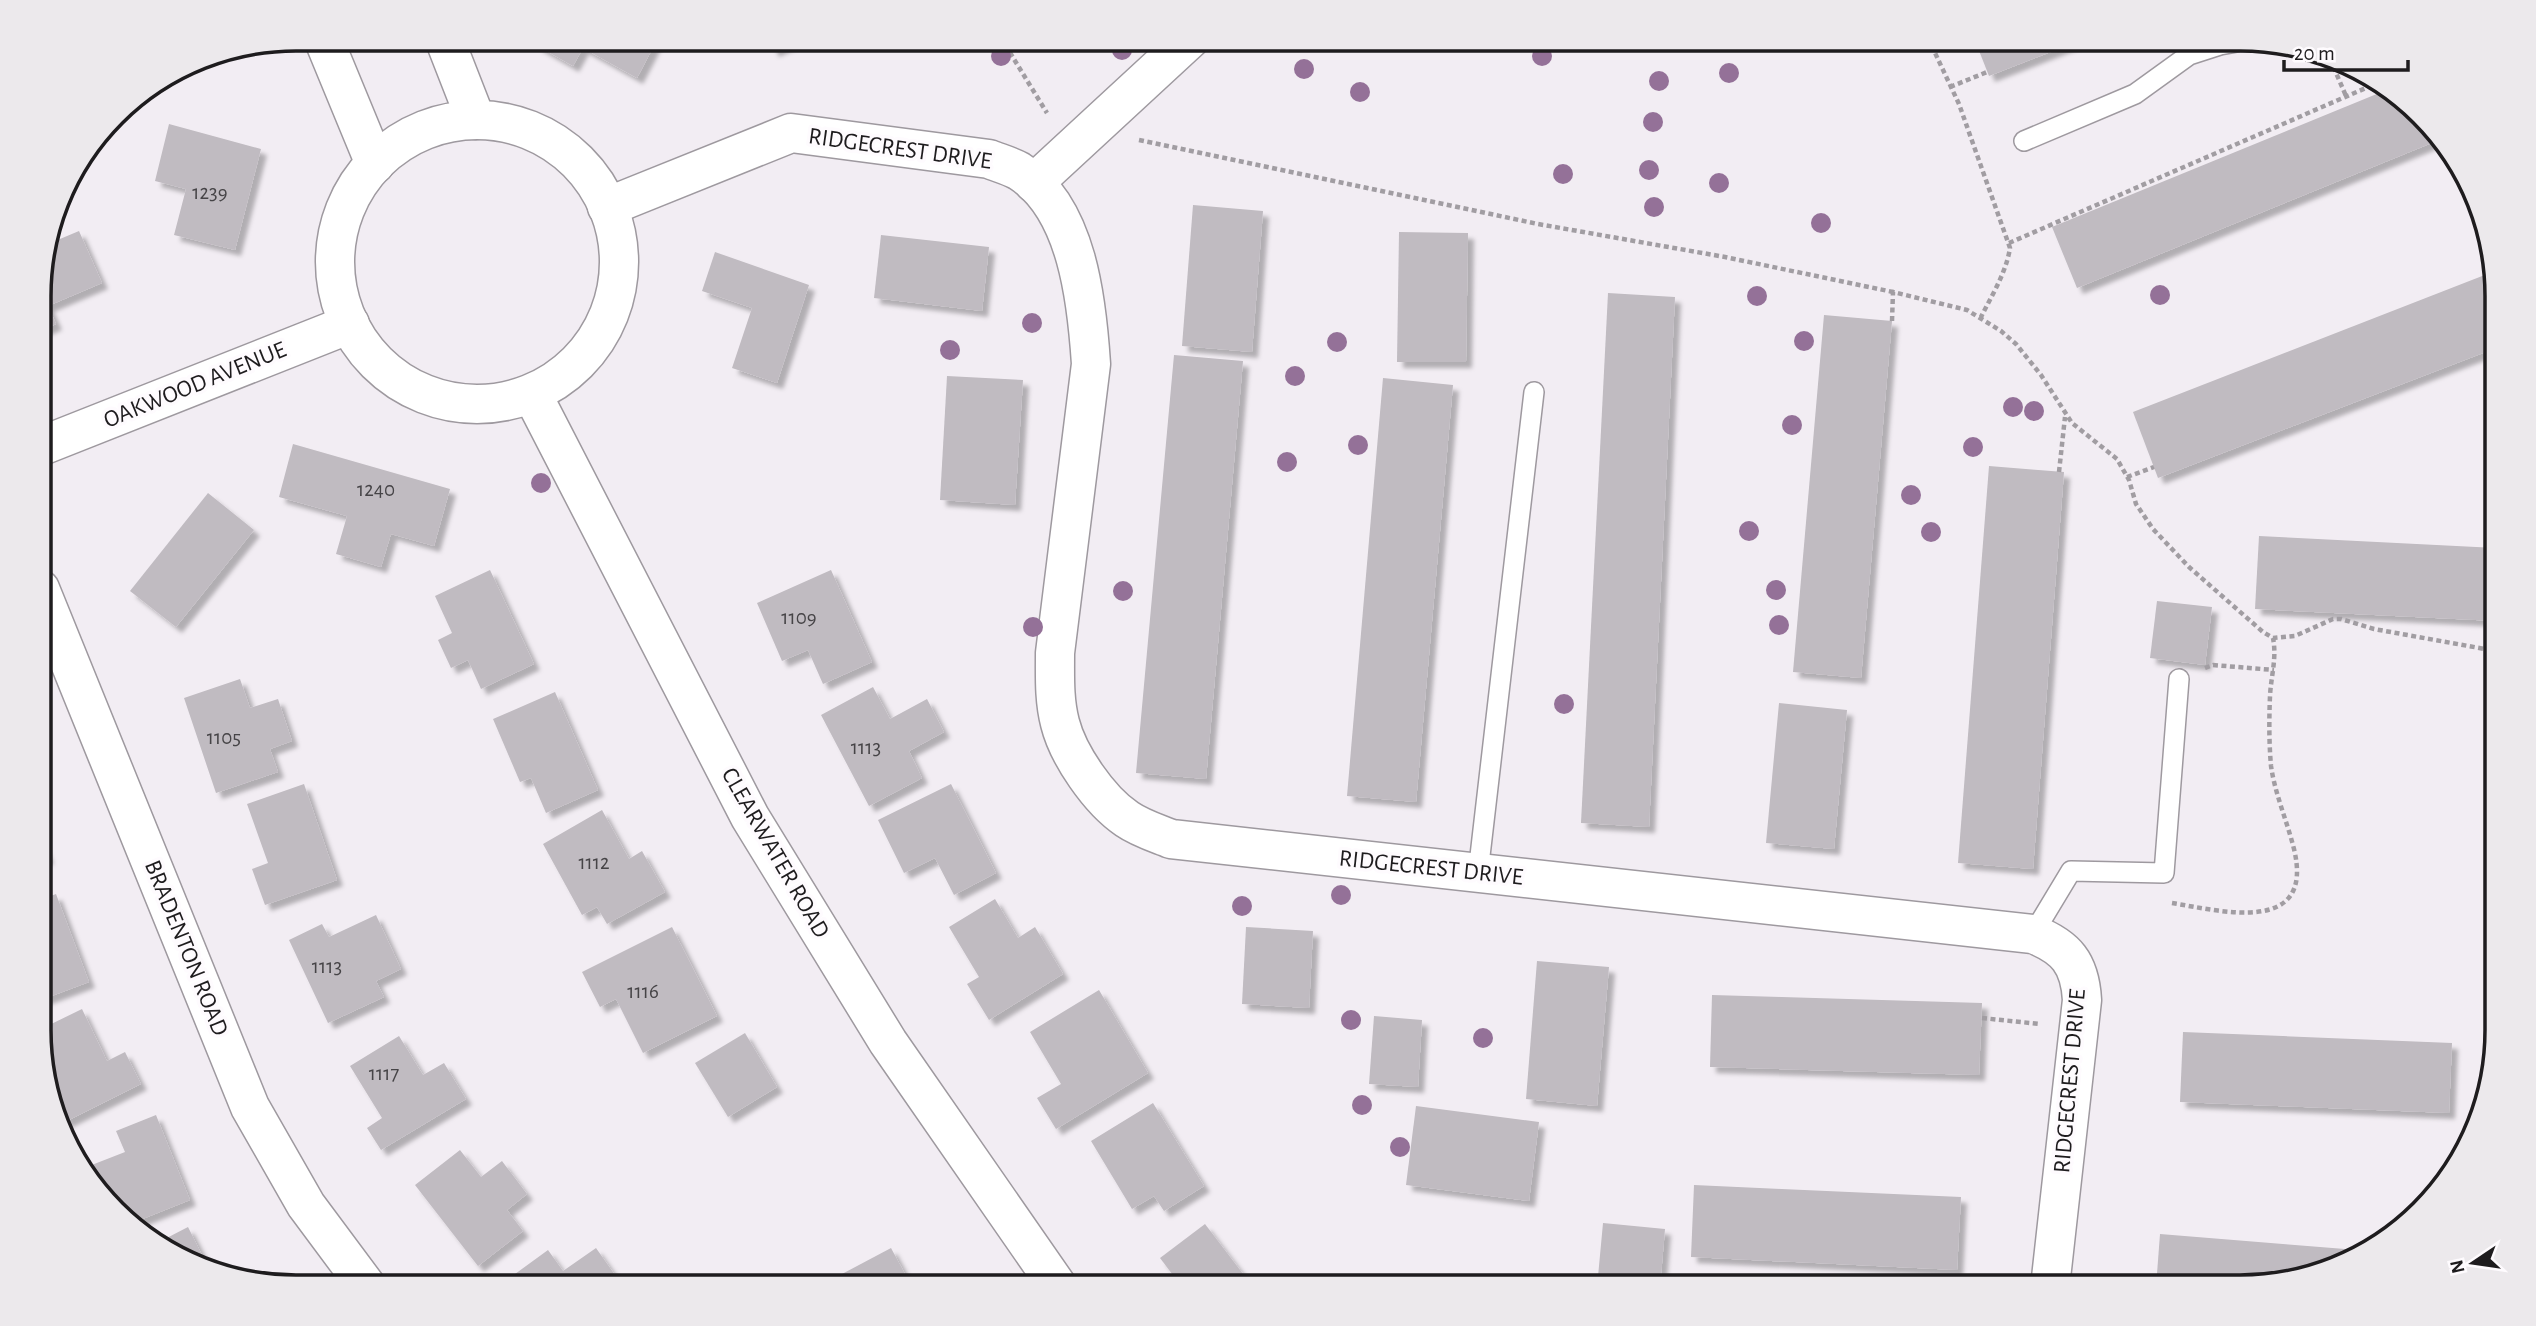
<svg xmlns="http://www.w3.org/2000/svg" width="2536" height="1326" font-family="'Alegreya Sans',sans-serif">
  <style>
    .building { fill: #c0bbc1; filter: url(#shadow) }
    .lines { fill: none; stroke-linecap: round; stroke-linejoin: round }
    .service-casing { stroke: #9e999f; stroke-width: 22 }
    .minor-casing { stroke: #9e999f; stroke-width: 41 }
    .path { stroke: #a19da2; stroke-width: 4.5; stroke-dasharray: 5 3.5; stroke-linecap: butt }
    .service { stroke: #fff; stroke-width: 19 }
    .minor { stroke: #fff; stroke-width: 38 }
    .tree { fill: #947198 }
    .labels { text-anchor: middle; dominant-baseline: central; stroke-width: 7; stroke-linejoin: round; paint-order: stroke }
    .number-label { font-size: 21px; fill: #464447 }
    .street-label { font-size: 24px; fill: #1e1c1e; stroke: #fefbfe }
    .rim { fill: none; stroke: #1e1c1e; stroke-width: 3.5 }
  </style>
  <defs>
    <filter id="shadow"><feDropShadow dx="6" dy="6" stdDeviation="2" flood-color="#0004"/></filter>
  </defs>
  <rect width="100%" height="100%" fill="#f2edf3"/>
  <g class="building">
    <path d="M539,38H658L637,78L583,48L573,66L536,45Z"/>
    <path d="M768,38H802L773,51Z"/>
    <path d="M1974,38H2084V39L1989,76Z"/>
    <path d="M2384,91L2439,140L2077,288L2052,227Z"/>
    <path d="M169,124L261,149L235,250L174,235L186,189L155,181Z"/>
    <path d="M1193,205L1263,211L1252,352L1182,346Z"/>
    <path d="M79,231L102,283L48,306L56,324L39,332V278L48,244Z"/>
    <path d="M1399,232L1468,233L1466,362H1397Z"/>
    <path d="M881,235L989,247L982,311L874,298Z"/>
    <path d="M715,252L809,285L777,383L732,368L752,308L702,291Z"/>
    <path d="M2495,271L2496,348L2158,478L2133,412Z"/>
    <path d="M1608,293L1675,297L1649,827L1581,823Z"/>
    <path d="M1824,315L1892,321L1861,678L1793,672Z"/>
    <path d="M1174,355L1243,361L1206,779L1136,773Z"/>
    <path d="M947,376L1023,380L1015,505L940,500Z"/>
    <path d="M1383,378L1453,385L1416,802L1347,796Z"/>
    <path d="M293,444L450,489L434,546L391,534L381,567L336,554L347,516L279,497Z"/>
    <path d="M1989,466L2064,472L2033,869L1958,863Z"/>
    <path d="M208,493L254,530L176,627L130,591Z"/>
    <path d="M2259,536L2496,548V621L2255,609Z"/>
    <path d="M490,570L534,664L481,689L468,660L451,668L438,640L452,633L435,596Z"/>
    <path d="M831,570L872,662L823,684L808,650L782,661L757,603Z"/>
    <path d="M2157,601L2212,607L2205,665L2150,658Z"/>
    <path d="M240,679L250,708L278,699L292,741L270,749L278,772L216,793L184,698Z"/>
    <path d="M873,687L890,719L927,699L944,732L909,751L922,778L869,806L821,715Z"/>
    <path d="M555,692L598,790L546,813L531,778L520,782L493,719Z"/>
    <path d="M1779,703L1847,710L1834,849L1766,843Z"/>
    <path d="M304,784L337,880L265,905L252,869L268,863L247,804Z"/>
    <path d="M951,784L996,873L954,895L935,858L904,873L878,820Z"/>
    <path d="M602,810L629,859L642,851L665,892L607,924L597,907L582,915L543,844Z"/>
    <path d="M40,839L48,858L40,861Z"/>
    <path d="M56,894L89,982L41,1000L40,900Z"/>
    <path d="M995,899L1018,938L1035,927L1063,974L989,1020L967,984L979,977L949,927Z"/>
    <path d="M376,915L401,969L376,981L384,997L328,1023L289,940L322,924L329,937Z"/>
    <path d="M672,927L717,1016L643,1053L616,999L600,1007L582,972Z"/>
    <path d="M1246,927L1313,931L1309,1008L1242,1004Z"/>
    <path d="M1537,961L1609,967L1597,1106L1526,1099Z"/>
    <path d="M1099,990L1148,1073L1056,1129L1037,1098L1061,1084L1030,1032Z"/>
    <path d="M1712,995L1982,1003L1979,1075L1710,1067Z"/>
    <path d="M82,1009L107,1061L125,1052L141,1084L65,1122L43,1069L45,1068L41,1060V1029Z"/>
    <path d="M1374,1016L1422,1020L1418,1087L1369,1084Z"/>
    <path d="M2183,1032L2452,1043L2449,1113L2180,1102Z"/>
    <path d="M745,1033L777,1087L728,1117L695,1063Z"/>
    <path d="M399,1036L423,1075L444,1063L466,1099L381,1150L367,1128L382,1118L350,1066Z"/>
    <path d="M1153,1103L1204,1186L1164,1211L1154,1196L1132,1209L1091,1141Z"/>
    <path d="M1416,1106L1539,1122L1529,1201L1406,1185Z"/>
    <path d="M156,1115L190,1200L135,1222L91,1187L84,1168L125,1152L116,1131Z"/>
    <path d="M2462,1133L2473,1134L2471,1144L2461,1158Z"/>
    <path d="M460,1150L481,1177L502,1161L527,1194L507,1210L523,1231L478,1266L415,1185Z"/>
    <path d="M1694,1185L1961,1197L1957,1270L1691,1257Z"/>
    <path d="M1603,1223L1665,1229L1660,1287H1597Z"/>
    <path d="M1205,1224L1253,1287H1182L1160,1258Z"/>
    <path d="M188,1227L208,1267L182,1261L159,1242Z"/>
    <path d="M2160,1234L2370,1251L2323,1274L2257,1287H2156Z"/>
    <path d="M596,1248L622,1285L619,1287H508L504,1282L548,1250L563,1271Z"/>
    <path d="M891,1248L912,1287H849L842,1274Z"/>
  </g>
  <g class="lines">
    <g class="service-casing">
      <g id="service">
        <path d="M2024,141L2135,94L2189,55L2220,45L2248,40"/>
        <path d="M1478,873L1534,392"/>
        <path d="M2033,934L2071,871L2164,873L2179,679"/>
      </g>
    </g>
    <g class="minor-casing">
      <g id="minor">
        <path d="M323,38L375,164"/>
        <path d="M444,38L476,120"/>
        <circle cx="477" cy="262" r="142"/>
        <path d="M1034,183L1191,38"/>
        <path d="M607,207L791,133L989,159C999,163 1010,166 1019,171C1078,208 1087,303 1091,364L1055,653C1055,677 1054,700 1060,723C1068,755 1099,800 1127,819C1140,828 1156,833 1171,839L2033,934C2066,947 2080,963 2082,1000L2050,1287"/>
        <path d="M532,394L750,817L888,1042L1058,1287"/>
        <path d="M39,447L350,324"/>
        <path d="M40,589L250,1107L306,1205L367,1287"/>
      </g>
    </g>
    <g class="path">
      <path d="M1001,38L1047,113"/>
      <path d="M1928,38L1959,104L2010,248C2006,273 1992,295 1981,317"/>
      <path d="M2330,59L2346,96"/>
      <path d="M1950,87L1987,72"/>
      <path d="M1139,140L1538,224L1725,257L1893,292"/>
      <path d="M2009,243L2375,84"/>
      <path d="M1892,321L1893,292L1967,310L2001,331L2016,344L2041,375L2072,423L2117,459L2129,480L2136,504L2153,529L2189,567L2263,632L2273,638L2295,636L2333,619H2341L2374,629L2496,651"/>
      <path d="M2059,472L2065,417"/>
      <path d="M2127,477L2154,467"/>
      <path d="M2205,668L2213,665L2274,670"/>
      <path d="M2172,903C2221,911 2315,936 2294,849C2287,821 2275,794 2271,766C2269,743 2269,720 2270,696C2271,676 2277,658 2273,638"/>
      <path d="M1982,1018L2040,1024"/>
    </g>
    <use href="#service" class="service"/>
    <use href="#minor" class="minor"/>
  </g>
  <g class="tree">
    <circle cx="1122" cy="50" r="10"/>
    <circle cx="1001" cy="56" r="10"/>
    <circle cx="1542" cy="56" r="10"/>
    <circle cx="1304" cy="69" r="10"/>
    <circle cx="1729" cy="73" r="10"/>
    <circle cx="1659" cy="81" r="10"/>
    <circle cx="1360" cy="92" r="10"/>
    <circle cx="1653" cy="122" r="10"/>
    <circle cx="1649" cy="170" r="10"/>
    <circle cx="1563" cy="174" r="10"/>
    <circle cx="1719" cy="183" r="10"/>
    <circle cx="1654" cy="207" r="10"/>
    <circle cx="1821" cy="223" r="10"/>
    <circle cx="2160" cy="295" r="10"/>
    <circle cx="1757" cy="296" r="10"/>
    <circle cx="1032" cy="323" r="10"/>
    <circle cx="1804" cy="341" r="10"/>
    <circle cx="1337" cy="342" r="10"/>
    <circle cx="950" cy="350" r="10"/>
    <circle cx="1295" cy="376" r="10"/>
    <circle cx="2013" cy="407" r="10"/>
    <circle cx="2034" cy="411" r="10"/>
    <circle cx="1792" cy="425" r="10"/>
    <circle cx="1358" cy="445" r="10"/>
    <circle cx="1973" cy="447" r="10"/>
    <circle cx="1287" cy="462" r="10"/>
    <circle cx="541" cy="483" r="10"/>
    <circle cx="1911" cy="495" r="10"/>
    <circle cx="1749" cy="531" r="10"/>
    <circle cx="1931" cy="532" r="10"/>
    <circle cx="1776" cy="590" r="10"/>
    <circle cx="1123" cy="591" r="10"/>
    <circle cx="1779" cy="625" r="10"/>
    <circle cx="1033" cy="627" r="10"/>
    <circle cx="1564" cy="704" r="10"/>
    <circle cx="1341" cy="895" r="10"/>
    <circle cx="1242" cy="906" r="10"/>
    <circle cx="1351" cy="1020" r="10"/>
    <circle cx="1483" cy="1038" r="10"/>
    <circle cx="1362" cy="1105" r="10"/>
    <circle cx="1400" cy="1147" r="10"/>
  </g>
  <g class="labels">
    <g class="number-label">
      <text x="210" y="192">1239</text>
      <text x="376" y="489">1240</text>
      <text x="799" y="617">1109</text>
      <text x="224" y="737">1105</text>
      <text x="866" y="747">1113</text>
      <text x="594" y="862">1112</text>
      <text x="327" y="966">1113</text>
      <text x="643" y="991">1116</text>
      <text x="384" y="1073">1117</text>
    </g>
    <g class="street-label">
      <text transform="translate(900 149) rotate(8)">RIDGECREST DRIVE</text>
      <text transform="translate(195 385) rotate(-22)">OAKWOOD AVENUE</text>
      <text transform="translate(775 853) rotate(60)">CLEARWATER ROAD</text>
      <text transform="translate(1431 868) rotate(6)">RIDGECREST DRIVE</text>
      <text transform="translate(186 948) rotate(68)">BRADENTON ROAD</text>
      <text transform="translate(2070 1081) rotate(-85)">RIDGECREST DRIVE</text>
    </g>
  </g>
  <path d="M0 0H2536V1326H0ZM296 51H2240A245 245 0 0 1 2485 296V1030A245 245 0 0 1 2240 1275H296A245 245 0 0 1 51 1030V296A245 245 0 0 1 296 51Z" fill="#ece9ec" fill-rule="evenodd"/>
  <path class="rim" d="M296 51H2240A245 245 0 0 1 2485 296V1030A245 245 0 0 1 2240 1275H296A245 245 0 0 1 51 1030V296A245 245 0 0 1 296 51Z"/>
  <g transform="translate(2473 1263) rotate(257)" stroke="#fefbfe" stroke-width="5" paint-order="stroke">
  <path d="M0-5L12 26L0 18L-12 26Z" fill="#1e1c1e"/>
  <text y="-10" font-size="19" font-weight="bold" text-anchor="middle" fill="#1e1c1e">N</text>
  </g>
  <path d="M2284 60v10h124v-10" fill="none" stroke="#1e1c1e" stroke-width="3.5"/>
  <text x="2294" y="60" font-size="21" fill="#1e1c1e" stroke="#fefbfe" stroke-width="5" paint-order="stroke">20 m</text>
</svg>
